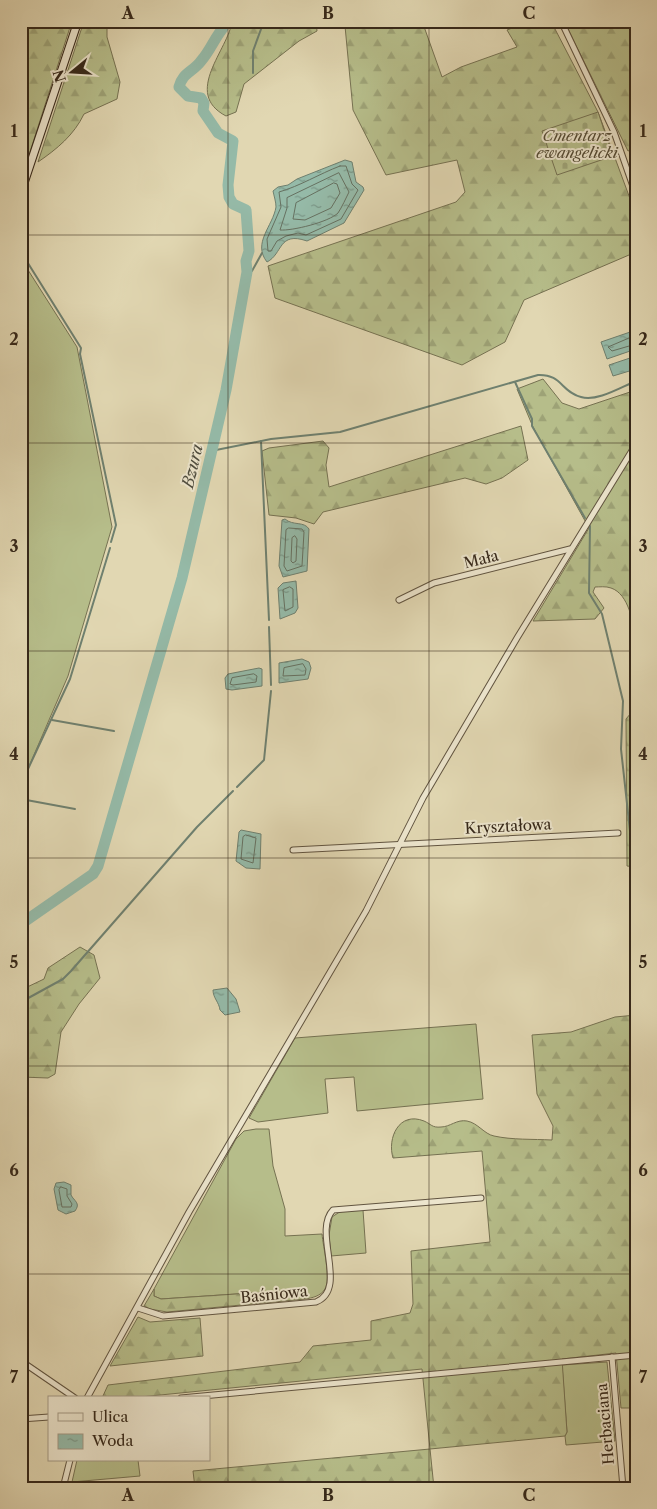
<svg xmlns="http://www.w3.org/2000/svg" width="657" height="1509" font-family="'Libre Caslon Text',serif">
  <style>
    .grass { fill: #b6bd8a; stroke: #767252 }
    .forest { fill: url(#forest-firs); stroke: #767252 }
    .cemetery { fill: url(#cemetery-stones); stroke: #767252 }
    .water { fill: url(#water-ripples); stroke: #6f806f }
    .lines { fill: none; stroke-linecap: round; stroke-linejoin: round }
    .shore { stroke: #667161; stroke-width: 1 }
    .stream { stroke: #6f806f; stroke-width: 2 }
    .river { stroke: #95baa8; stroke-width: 11 }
    .street-casing { stroke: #615440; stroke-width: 7 }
    .secondary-casing { stroke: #36281a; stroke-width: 9 }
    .street { stroke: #ece5cd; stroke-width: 5 }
    .secondary { stroke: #ece5cd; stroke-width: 7 }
    .grid { fill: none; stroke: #36281a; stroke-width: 1; stroke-opacity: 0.55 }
    .labels { text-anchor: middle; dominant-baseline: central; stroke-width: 4; stroke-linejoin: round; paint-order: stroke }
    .park-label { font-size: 15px; font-style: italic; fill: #564d36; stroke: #ece5cd }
    .street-label { font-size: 15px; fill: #36281a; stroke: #ece5cd }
    .water-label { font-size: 16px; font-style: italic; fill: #4e4c3e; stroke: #ece5cd }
    .neatline { fill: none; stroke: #36281a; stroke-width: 2 }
    .grid-label { font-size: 16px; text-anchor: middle; font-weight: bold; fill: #36281a }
  </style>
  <defs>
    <pattern id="forest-firs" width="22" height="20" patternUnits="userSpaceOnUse" patternTransform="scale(1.25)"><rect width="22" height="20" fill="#b6bd8a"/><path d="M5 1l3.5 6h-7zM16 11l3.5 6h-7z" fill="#9da276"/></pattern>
    <pattern id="cemetery-stones" width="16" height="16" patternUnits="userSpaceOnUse" patternTransform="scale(1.25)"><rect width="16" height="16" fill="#b6bd8a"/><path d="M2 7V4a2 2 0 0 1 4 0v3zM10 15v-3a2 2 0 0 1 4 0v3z" fill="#9da276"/></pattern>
    <pattern id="water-ripples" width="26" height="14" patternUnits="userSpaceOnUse" patternTransform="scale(1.25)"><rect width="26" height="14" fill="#95baa8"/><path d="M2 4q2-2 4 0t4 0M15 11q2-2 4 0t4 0" fill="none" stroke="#7a9788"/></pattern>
  </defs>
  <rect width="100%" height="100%" fill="#e1d7b2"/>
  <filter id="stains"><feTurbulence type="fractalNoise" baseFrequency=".004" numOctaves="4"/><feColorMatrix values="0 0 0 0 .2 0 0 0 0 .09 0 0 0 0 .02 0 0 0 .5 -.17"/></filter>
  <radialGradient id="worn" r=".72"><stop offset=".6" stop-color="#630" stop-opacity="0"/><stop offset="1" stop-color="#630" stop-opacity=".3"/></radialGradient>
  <g class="grass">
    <path d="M21,259L77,347L112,527L68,676L21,785Z"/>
    <path d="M476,1024L483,1099L357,1111L354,1077L325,1079L328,1113L258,1122L249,1118L295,1038Z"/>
    <path d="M256,1129H269L273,1166L285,1209V1236L322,1234C323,1246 331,1279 325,1289C321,1296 312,1298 305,1299L296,1290L161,1299L154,1296V1289L236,1139L244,1131Z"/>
    <path d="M363,1210L366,1253L331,1256L329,1235L332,1217L341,1211Z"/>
    <path d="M607,1362L615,1441L566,1445L565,1436L567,1432L562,1365Z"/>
    <path d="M77,1460H138L140,1476L72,1482Z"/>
  </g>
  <g class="forest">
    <path d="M21,21H72L28,158H21Z"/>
    <path d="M84,21H107V37L120,82L117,99L84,114C74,135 57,149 38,162Z"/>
    <path d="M232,21H316L317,31L299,41L244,84L236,112L226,116C182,93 229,49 232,21Z"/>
    <path d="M354,21H422L442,77L461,67L517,47L507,30C526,23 538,15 555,29L598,112L632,204L636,220V252L524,300L505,342L462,365L275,298L268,266L456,202L465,192L457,160L386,175L353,110L345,26Z"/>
    <path d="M564,21H636V148L628,151Z"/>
    <path d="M543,379L562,403L579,409L636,390V639C633,623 629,594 611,588C606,586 599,587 595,587L593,592L604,608L595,619L533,621L589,528L533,427L517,389Z"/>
    <path d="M521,426L528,460L502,478L486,484L465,478L323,512L314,524L296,518L269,515L262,451L269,448L323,441L329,448L326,465L329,487Z"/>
    <path d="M636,707V867L627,866L626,719Z"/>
    <path d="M80,947L94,955L100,978L79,1004L61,1032L55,1074L48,1078L21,1077V990L44,979L48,968Z"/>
    <path d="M636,1015V1408H621L616,1353L562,1359L567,1432L565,1436L430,1449L434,1488H195L193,1471L430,1449L422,1369L130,1398H102L108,1385L300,1362L313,1346L371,1340V1321L410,1313L413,1304L411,1251L490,1242L482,1151L393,1158C387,1138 399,1111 424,1121C431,1124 432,1128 441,1127C450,1127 457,1119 467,1121C478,1123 484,1134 494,1136C512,1140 533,1139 552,1140L553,1126L537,1094L532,1035L571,1032L615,1017Z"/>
    <path d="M154,1289V1296L161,1299L296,1290L305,1299L167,1312L150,1309L144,1306Z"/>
    <path d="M138,1317L150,1322L200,1318L203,1356L110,1366Z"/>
  </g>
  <path class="cemetery" d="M598,112L613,156L557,175L542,131Z"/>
  <g class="water">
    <path d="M345,160L352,162L356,182L363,187L364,190L344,223L307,241C278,231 283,254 267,262C252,243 273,226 276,207C276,202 274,196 273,191L278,187L288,185L297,179Z"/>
    <path d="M636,330V349L607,359L601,342Z"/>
    <path d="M636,356V369L613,376L609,365Z"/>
    <path d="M285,519C293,526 304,521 309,529L307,571L283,577L279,566L282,520Z"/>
    <path d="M296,581L298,608L295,613L280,619L278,588L283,583Z"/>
    <path d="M302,659L309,662L311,668L308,679L279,683V663Z"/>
    <path d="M259,668L262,669V686L232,690L226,689L225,678L228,674Z"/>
    <path d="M241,830L261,834L260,869L246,868L236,861L239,832Z"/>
    <path d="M227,988L236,999L240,1012L225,1015L220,1010C219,1002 213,998 213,990Z"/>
    <path d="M64,1182L71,1185V1195C74,1201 81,1203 75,1211L66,1214L58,1210L54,1189L56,1183Z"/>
  </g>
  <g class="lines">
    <g class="shore">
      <path d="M340,166H346L352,184L358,190L341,219L306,235L298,233L286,236L277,241L271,251H268L267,239L281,207L279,192C300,186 319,174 340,166Z"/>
      <path d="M339,173L349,192C346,198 342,207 338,213C329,222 292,231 280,230L287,208V198Z"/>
      <path d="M334,183L337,184L340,193L331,208L305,220L293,219L296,203Z"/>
      <path d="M636,335L608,347L612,351L636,344"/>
      <path d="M289,528L302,529L304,532L302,566L287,571L284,566L286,530Z"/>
      <path d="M295,536L297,539L296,561L293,563L291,561L292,538Z"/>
      <path d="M290,587L293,589V607L285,611L283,590Z"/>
      <path d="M303,664L306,669L305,675L283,676L284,668Z"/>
      <path d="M254,674L257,676L256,682L233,685L230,684L232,678Z"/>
      <path d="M246,835L256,838L253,863L241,859L243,837Z"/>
      <path d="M61,1187L67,1189V1196L72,1204L71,1207H62L59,1190Z"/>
    </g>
    <g class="stream">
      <path d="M253,73V51L264,21"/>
      <path d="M21,252L81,348L80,354L116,525L111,542"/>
      <path d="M247,272L252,271L262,253"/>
      <path d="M515,382L532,419V426L585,518"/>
      <path d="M261,441L269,620"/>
      <path d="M211,451L271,439L340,432L538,375C562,374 561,392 581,397C597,402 621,387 636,381"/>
      <path d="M590,526L589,593L602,614L623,701L621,749L630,831H636"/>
      <path d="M269,627L271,685"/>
      <path d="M52,720L114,731"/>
      <path d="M21,784L70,679L110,548"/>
      <path d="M237,787L264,760L271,691"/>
      <path d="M21,799L75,809"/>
      <path d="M21,1002L63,979L71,971L197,827L233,791"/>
    </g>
    <path class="river" d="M21,924L93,874L98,866L182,578L226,390L247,272L246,261L249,251L246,210L233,204L229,197L228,185L233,141L218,133L203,111L204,103L201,98L188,96L179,87C182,73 193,72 201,61C210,51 214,39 223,28V21"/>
    <g class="street-casing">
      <g id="street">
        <path d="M561,21L614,132L636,195"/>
        <path d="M399,600L434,583L570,549"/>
        <path d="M293,850L618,833"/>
        <path d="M138,1308L163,1316L316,1302C349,1289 312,1232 333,1210L481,1198"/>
        <path d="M612,1357L623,1488"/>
        <path d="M21,1361L75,1398"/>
        <path d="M87,1398L189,1212L366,911L423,798L517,638L636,444"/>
        <path d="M181,1398L636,1355"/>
        <path d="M21,1419L49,1417"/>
        <path d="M63,1488L70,1460"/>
      </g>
    </g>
    <g class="secondary-casing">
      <path id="secondary" d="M21,192L78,21"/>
    </g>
    <use href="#street" class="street"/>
    <use href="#secondary" class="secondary"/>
  </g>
  <path class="grid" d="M228,21V1488M429,21V1488M21,235H636M21,443H636M21,651H636M21,858H636M21,1066H636M21,1274H636"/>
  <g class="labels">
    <g class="park-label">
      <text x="577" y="135">Cmentarz<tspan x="577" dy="17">ewangelicki</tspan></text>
    </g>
    <g class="street-label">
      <text transform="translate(481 559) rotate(-14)">Mała</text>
      <text transform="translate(508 826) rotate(-3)">Kryształowa</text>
      <text transform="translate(274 1294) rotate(-6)">Baśniowa</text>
      <text transform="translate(605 1424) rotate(-95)">Herbaciana</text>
    </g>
    <g class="water-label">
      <text transform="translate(192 466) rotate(-77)">Bzura</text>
    </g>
  </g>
  <rect width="657" height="1509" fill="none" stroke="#e1d7b2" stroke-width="55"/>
  <rect x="48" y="1396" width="162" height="65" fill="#ece5cd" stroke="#a39985"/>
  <rect x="58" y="1413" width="25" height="8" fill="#ece5cd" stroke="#a39985"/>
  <text x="92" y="1422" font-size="15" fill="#36281a">Ulica</text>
  <rect x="58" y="1434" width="25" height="15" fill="url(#water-ripples)" stroke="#a39985"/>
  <text x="92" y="1446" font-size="15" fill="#36281a">Woda</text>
  <g transform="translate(72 72) rotate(252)" stroke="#ece5cd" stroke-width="4" paint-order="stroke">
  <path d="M0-4L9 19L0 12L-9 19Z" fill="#36281a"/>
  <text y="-8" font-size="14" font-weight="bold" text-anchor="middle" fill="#36281a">N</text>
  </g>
  <rect x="28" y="28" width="602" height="1454" class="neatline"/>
  <g class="grid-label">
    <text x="128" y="19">A</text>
    <text x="328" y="19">B</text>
    <text x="529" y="19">C</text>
    <text x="14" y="137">1</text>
    <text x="643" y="137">1</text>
    <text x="14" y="345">2</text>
    <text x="643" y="345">2</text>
    <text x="14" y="552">3</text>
    <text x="643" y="552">3</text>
    <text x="14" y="760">4</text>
    <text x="643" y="760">4</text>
    <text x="14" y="968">5</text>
    <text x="643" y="968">5</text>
    <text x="14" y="1176">6</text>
    <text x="643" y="1176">6</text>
    <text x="14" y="1383">7</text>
    <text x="643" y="1383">7</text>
    <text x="128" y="1501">A</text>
    <text x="328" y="1501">B</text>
    <text x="529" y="1501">C</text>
  </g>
  <rect width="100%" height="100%" filter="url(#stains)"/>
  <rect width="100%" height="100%" fill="url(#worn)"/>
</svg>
